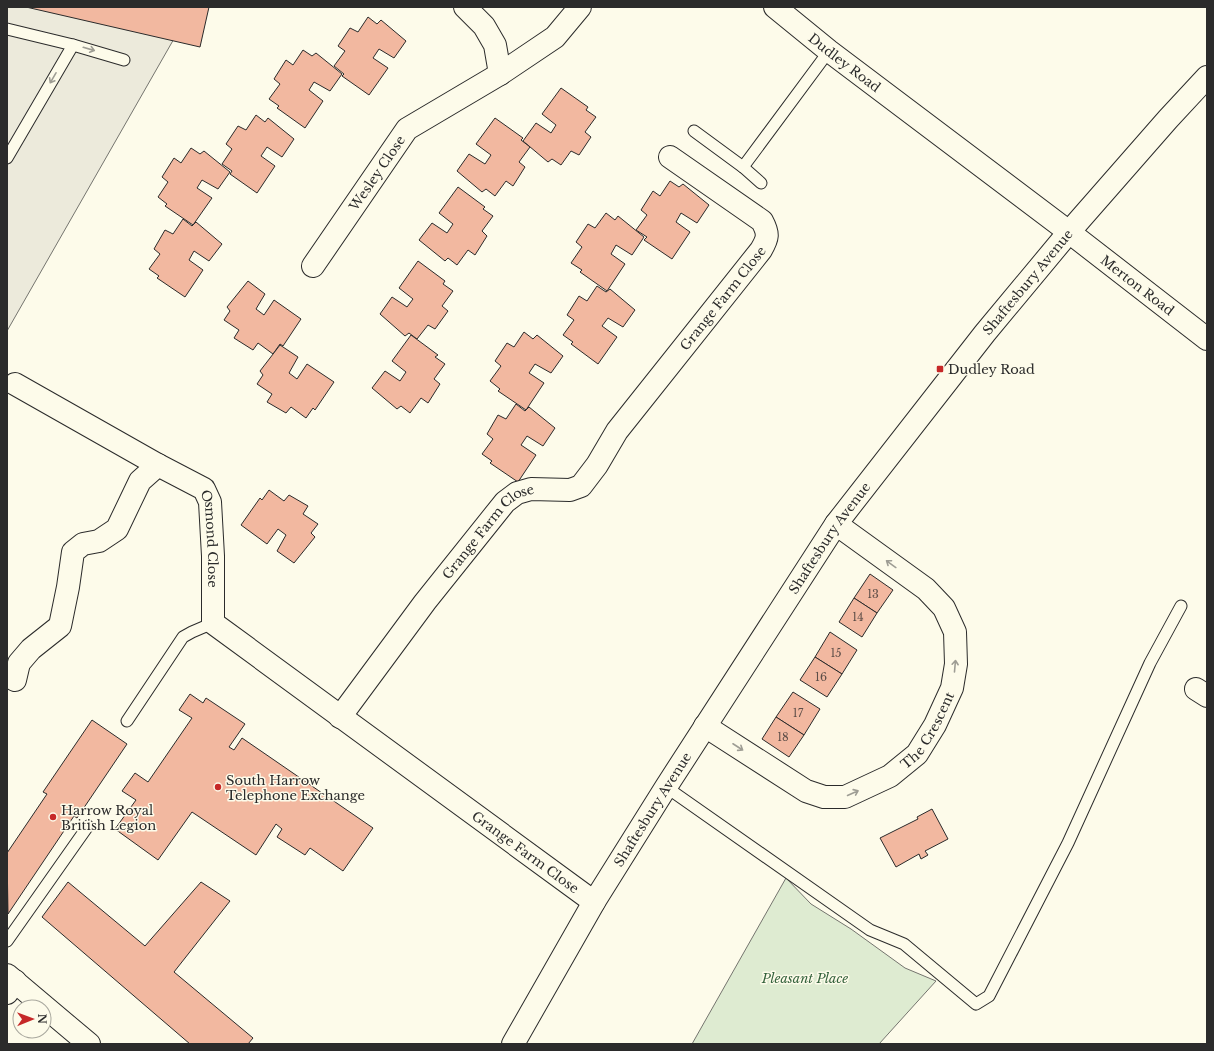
<svg xmlns="http://www.w3.org/2000/svg" width="1214" height="1051" font-family="'Libre Baskerville',serif">
  <style>
    .green { fill: #deebd1; stroke: #74746e }
    .parking { fill: #eceadb; stroke: #74746e }
    .building { fill: #f2b8a0; stroke: #2b2b2b }
    .lines { fill: none; stroke-linecap: round; stroke-linejoin: round }
    .lane-casing { stroke: #2b2b2b; stroke-width: 13 }
    .street-casing { stroke: #2b2b2b; stroke-width: 24 }
    .secondary-casing { stroke: #2b2b2b; stroke-width: 24 }
    .primary-casing { stroke: #2b2b2b; stroke-width: 24 }
    .lane { stroke: #fdfbea; stroke-width: 11 }
    .street { stroke: #fdfbea; stroke-width: 22 }
    .secondary { stroke: #fdfbea; stroke-width: 22 }
    .primary { stroke: #fdfbea; stroke-width: 22 }
    .oneway { stroke: #9e9d94 }
    .poi-dot { fill: #c62828; stroke: #fdfbea; stroke-width: 1.5 }
    .labels { text-anchor: middle; dominant-baseline: central; stroke-width: 3; stroke-linejoin: round; paint-order: stroke }
    .number-label { font-size: 11px; fill: #5d4e48 }
    .street-label { font-size: 13px; fill: #2b2b2b; stroke: #fdfbea }
    .poi-label { font-size: 13px; fill: #2b2b2b; stroke: #fdfbea; text-anchor: start }
    .park-label { font-size: 13px; font-style: italic; fill: #34623c; stroke: #fdfbea }
  </style>
  <rect width="100%" height="100%" fill="#fdfbea"/>
  <path class="green" d="M786,878L811,904L851,929L905,968L936,981L879,1044H692Z"/>
  <path class="parking" d="M7,7H55L175,37L7,331Z"/>
  <g class="building">
    <path d="M26,7H209L200,47Z"/>
    <path d="M368,17L377,24L381,20L406,41L394,58L379,49L373,58L388,68L369,95L342,76L344,74L334,66L345,51L338,46L350,28L358,32Z"/>
    <path d="M303,50L312,56L316,53L342,74L330,91L314,82L309,90L323,101L305,128L277,108L279,106L269,99L280,84L274,79L286,60L293,65Z"/>
    <path d="M561,88L588,107L586,110L596,117L585,132L591,137L579,155L571,151L561,165L552,159L548,162L523,141L536,123L551,133L556,125L542,114Z"/>
    <path d="M256,115L265,122L268,118L294,139L282,157L267,147L261,156L275,166L257,193L230,174L232,171L222,164L232,149L226,144L238,126L246,130Z"/>
    <path d="M495,118L523,138L521,140L530,147L519,162L525,167L513,186L506,181L495,196L486,189L482,192L457,171L469,154L485,164L491,155L476,144Z"/>
    <path d="M191,148L200,154L204,151L230,172L218,189L202,180L197,188L212,198L193,225L165,206L167,204L158,197L168,182L162,177L174,158L181,163Z"/>
    <path d="M670,181L679,187L683,184L709,205L697,223L681,213L676,222L690,232L672,259L644,240L647,237L636,230L647,215L641,210L653,191L660,196Z"/>
    <path d="M458,187L485,207L483,209L493,216L482,231L487,236L475,255L468,250L457,265L448,258L445,261L419,240L432,223L447,233L453,224L439,213Z"/>
    <path d="M606,213L615,220L618,216L644,237L632,255L616,245L611,254L625,264L607,291L580,272L582,270L571,263L582,247L576,242L588,224L595,228Z"/>
    <path d="M183,219L192,226L196,222L222,244L209,261L194,251L189,260L203,270L185,297L157,278L159,276L149,269L160,254L154,249L165,230L173,234Z"/>
    <path d="M418,261L445,281L443,284L453,291L442,306L448,311L435,329L428,325L417,339L409,333L405,336L380,314L392,297L407,307L413,299L399,288Z"/>
    <path d="M248,281L265,294L256,309L264,315L274,300L301,319L283,346L280,344L273,354L258,343L253,350L234,338L239,330L224,320L230,311L227,307Z"/>
    <path d="M597,286L606,292L610,289L635,310L623,327L608,318L602,326L617,337L598,364L571,344L573,342L563,335L574,320L567,315L579,296L587,301Z"/>
    <path d="M524,332L533,339L537,335L563,356L551,373L535,364L529,373L544,383L526,410L498,391L500,389L490,381L501,366L495,361L507,343L514,347Z"/>
    <path d="M411,335L438,355L435,357L445,364L434,379L440,384L428,403L421,398L410,413L401,406L397,409L372,388L385,371L400,381L406,372L392,361Z"/>
    <path d="M280,345L298,357L289,373L297,379L307,364L334,382L315,410L313,408L306,418L291,407L286,413L267,402L272,394L257,384L263,375L260,371Z"/>
    <path d="M516,404L525,411L529,407L555,428L543,446L527,436L521,445L536,455L518,482L490,463L492,461L482,454L493,439L487,434L498,415L506,419Z"/>
    <path d="M269,490L284,501L289,495L308,506L303,514L318,524L311,533L315,537L294,563L277,551L286,535L278,529L267,544L241,525L260,498L262,500Z"/>
    <path d="M870,574L893,590L877,613L854,598Z"/>
    <path d="M854,598L877,613L862,637L839,622Z"/>
    <path d="M830,632L857,650L842,674L815,657Z"/>
    <path d="M815,657L842,674L827,697L800,680Z"/>
    <path d="M793,692L820,709L804,735L776,717Z"/>
    <path d="M190,694L203,703L206,698L245,724L229,747L234,750L242,738L373,828L343,871L310,848L305,855L277,837L282,829L276,824L256,855L192,812L158,860L115,829L136,800L122,791L135,773L148,782L192,718L179,710Z"/>
    <path d="M776,717L804,735L789,757L762,739Z"/>
    <path d="M92,720L127,744L77,818L74,816L8,914L7,853L47,794L43,792Z"/>
    <path d="M932,809L948,839L925,851L928,855L921,859L919,854L896,867L880,838L918,819L917,817Z"/>
    <path d="M68,882L145,946L201,882L230,901L174,972L253,1038L248,1044H190L42,917Z"/>
  </g>
  <g class="lines">
    <g class="lane-casing">
      <g id="lane">
        <path d="M7,29L73,45L124,60"/>
        <path d="M694,131L743,167L761,183"/>
        <path d="M7,158L73,45"/>
        <path d="M743,167L829,51"/>
        <path d="M127,721L183,637L192,632L213,623"/>
        <path d="M666,787L870,930L904,944L976,1004L989,996L1068,843L1150,663L1181,606"/>
        <path d="M7,941L88,826"/>
      </g>
    </g>
    <g class="street-casing">
      <g id="street">
        <path d="M465,7L484,26L495,45L500,74"/>
        <path id="s1" d="M775,7L829,51L1069,232L1207,339"/>
        <path id="s2" d="M313,266L407,129L500,74L555,37L580,7"/>
        <path id="s3" d="M15,384L158,465L204,489L210,502L213,556V623L594,902"/>
        <path d="M15,680L19,663L31,649L60,626L68,587L73,552L83,544L99,541L117,529L140,481L158,465"/>
        <path d="M1196,689L1207,696"/>
        <path id="s4" d="M340,717L425,602L505,502L517,493L531,489L570,490L581,486L597,465L617,431L761,250C768,238 769,234 762,221L670,157"/>
        <path id="s5" d="M705,726L806,791L824,797H845L890,776L917,754L935,725L952,688L956,664L955,632L944,608L926,589L836,524"/>
        <path d="M7,993L15,981"/>
      </g>
    </g>
    <g class="secondary-casing">
      <g id="secondary">
        <path id="s6" d="M513,1044L594,902L666,787L836,524L985,333L1069,232L1168,119L1207,77"/>
      </g>
    </g>
    <g class="primary-casing">
      <path id="primary" d="M7,975L89,1044"/>
    </g>
    <use href="#lane" class="lane"/>
    <use href="#street" class="street"/>
    <use href="#secondary" class="secondary"/>
    <use href="#primary" class="primary"/>
  </g>
  <defs><path id="oneway-shaft" d="M-6 0H5M1.5-3L5.5 0L1.5 3" fill="none" stroke-width="1.6" stroke-linecap="round" stroke-linejoin="round"/></defs>
  <g class="oneway">
    <use href="#oneway-shaft" transform="translate(89 49) rotate(16)"/>
    <use href="#oneway-shaft" transform="translate(53 78) rotate(120)"/>
    <use href="#oneway-shaft" transform="translate(891 564) rotate(-144)"/>
    <use href="#oneway-shaft" transform="translate(955 666) rotate(-85)"/>
    <use href="#oneway-shaft" transform="translate(738 747) rotate(33)"/>
    <use href="#oneway-shaft" transform="translate(853 793) rotate(-24)"/>
  </g>
  <g class="poi-dot">
    <rect x="936" y="365" width="8" height="8" rx="2"/>
    <circle cx="218" cy="787" r="4"/>
    <circle cx="53" cy="817" r="4"/>
  </g>
  <g class="labels">
    <g class="number-label">
      <text x="873" y="594">13</text>
      <text x="858" y="617">14</text>
      <text x="836" y="653">15</text>
      <text x="821" y="677">16</text>
      <text x="798" y="713">17</text>
      <text x="783" y="737">18</text>
    </g>
    <g class="street-label">
      <text stroke="none"><textPath href="#s1" startOffset="89">Dudley Road</textPath></text>
      <text stroke="none"><textPath href="#s2" startOffset="113">Wesley Close</textPath></text>
      <text stroke="none"><textPath href="#s6" startOffset="921">Shaftesbury Avenue</textPath></text>
      <text stroke="none"><textPath href="#s1" startOffset="457">Merton Road</textPath></text>
      <text stroke="none"><textPath href="#s4" startOffset="587">Grange Farm Close</textPath></text>
      <text stroke="none"><textPath href="#s4" startOffset="239">Grange Farm Close</textPath></text>
      <text stroke="none"><textPath href="#s6" startOffset="597">Shaftesbury Avenue</textPath></text>
      <text stroke="none"><textPath href="#s3" startOffset="267">Osmond Close</textPath></text>
      <text stroke="none"><textPath href="#s5" startOffset="270">The Crescent</textPath></text>
      <text stroke="none"><textPath href="#s6" startOffset="273">Shaftesbury Avenue</textPath></text>
      <text stroke="none"><textPath href="#s3" startOffset="739">Grange Farm Close</textPath></text>
    </g>
    <g class="poi-label">
      <text x="948" y="369">Dudley Road</text>
      <text x="226" y="780">South Harrow<tspan x="226" dy="15">Telephone Exchange</tspan></text>
      <text x="61" y="810">Harrow Royal<tspan x="61" dy="15">British Legion</tspan></text>
    </g>
    <g class="park-label">
      <text x="805" y="978">Pleasant Place</text>
    </g>
  </g>
  <rect width="1214" height="1051" fill="none" stroke="#2b2b2b" stroke-width="16"/>
  <g transform="translate(32 1019) rotate(89)"><circle r="19" fill="#fdfbea" stroke="#a9a89e"/>
  <path d="M0-3L7 15L0 10L-7 15Z" fill="#c62828"/>
  <text y="-6" font-size="11" font-weight="bold" text-anchor="middle" fill="#2b2b2b">N</text>
  </g>
</svg>
